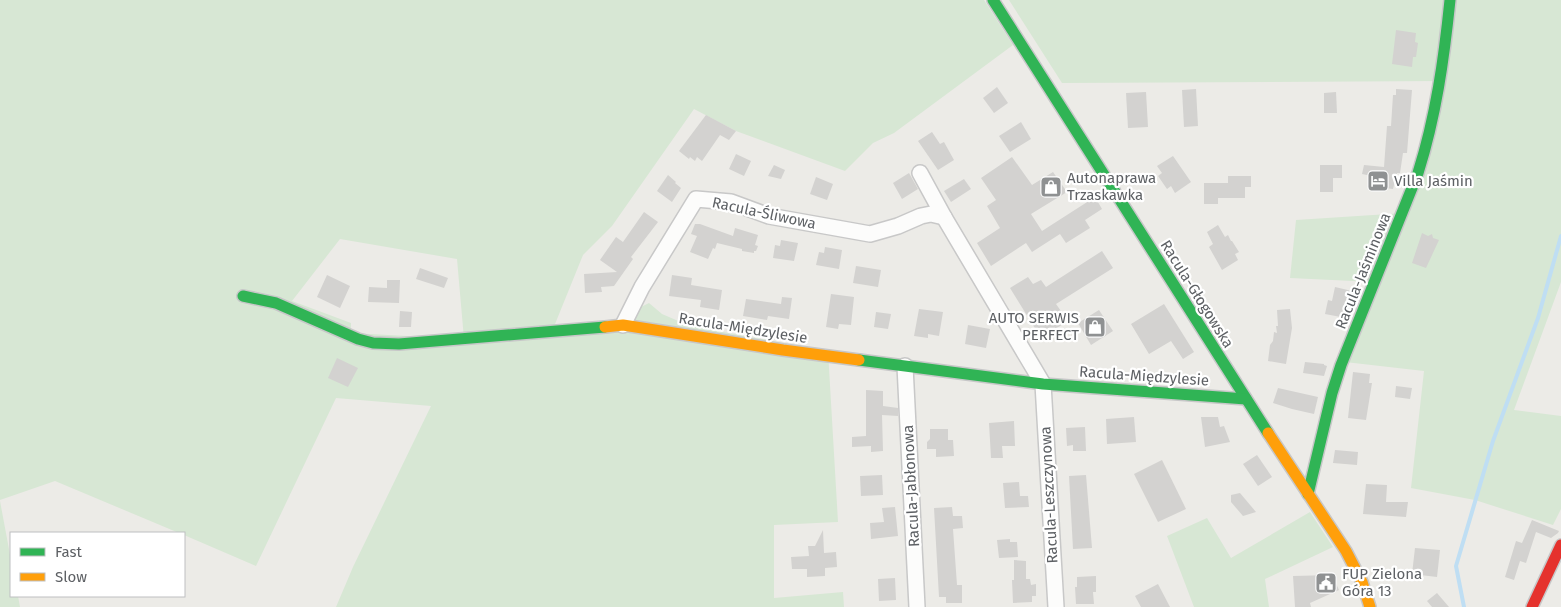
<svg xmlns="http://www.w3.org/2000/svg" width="1561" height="607" font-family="'Fira Sans',sans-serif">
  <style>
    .green { fill: #d7e7d4; fill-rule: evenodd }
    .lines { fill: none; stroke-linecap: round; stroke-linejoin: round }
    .stream { stroke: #bfdef3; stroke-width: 4 }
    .building { fill: #d3d2d0 }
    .street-casing { stroke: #c8c8c8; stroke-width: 18 }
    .fast-casing { stroke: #c7c7c8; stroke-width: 14 }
    .slow-casing { stroke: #c7c7c8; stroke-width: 14 }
    .jam-casing { stroke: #c7c7c8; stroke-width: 14 }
    .street { stroke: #fcfcfb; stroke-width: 15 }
    .fast { stroke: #30b455; stroke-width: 11 }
    .slow { stroke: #ff9f0a; stroke-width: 11 }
    .jam { stroke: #e5322d; stroke-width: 11 }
    .labels { text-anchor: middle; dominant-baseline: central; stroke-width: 4.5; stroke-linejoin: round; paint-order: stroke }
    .poi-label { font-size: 15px; fill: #5d6064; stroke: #fff; text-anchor: start }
    .street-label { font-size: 15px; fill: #5d6064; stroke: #fff }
  </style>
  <rect width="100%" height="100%" fill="#ecebe7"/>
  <g class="green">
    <path d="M0,0H984L1013,45L894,133L873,143L845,171L736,131L694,109L612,226L583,255L553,329L617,319L649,303L662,314L690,326L828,351L838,522L774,525V598L843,592L844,607H336L353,567L431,406L336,398L256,566L184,535V533H179L55,481L0,500ZM340,239L457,259L464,339L351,333V323L292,301Z"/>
    <path d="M1009,0H1561V282L1514,410L1561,416V509L1553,525L1475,500L1411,488L1424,371L1345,362L1374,282L1290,278L1296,220L1404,213L1443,81L1062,83Z"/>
    <path d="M0,501L11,560V596H18L20,607H0Z"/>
    <path d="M1310,512L1333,547L1265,579L1269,607H1194L1167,536L1207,518L1231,558Z"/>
  </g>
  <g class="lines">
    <path class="stream" d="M1464,607L1456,566L1493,441L1538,318L1561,236"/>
  </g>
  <g class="building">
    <path d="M1396,30L1416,33L1415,42L1418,43L1416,57H1413L1412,67L1392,64Z"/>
    <path d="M997,87L1008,103L994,113L983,98Z"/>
    <path d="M1196,89L1198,126L1184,127L1182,90Z"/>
    <path d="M1396,89L1412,90L1407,153H1403L1400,173H1397L1393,189L1370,186L1372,176L1362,174L1364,165L1384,167L1387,126H1391L1393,95H1396Z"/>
    <path d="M1146,92L1148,127L1128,128L1126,93Z"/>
    <path d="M1336,92L1337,113H1324V93Z"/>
    <path d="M706,115L736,131L729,140L720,135L702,161L697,157L695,161L690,157L689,159L679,151Z"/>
    <path d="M1021,122L1031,139L1010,152L999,136Z"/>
    <path d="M932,132L940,144L944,142L954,160L938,170L918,141Z"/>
    <path d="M736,154L751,161L744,176L729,169Z"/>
    <path d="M1173,156L1191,182L1175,193L1171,186L1167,189L1158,176L1162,173L1157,166Z"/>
    <path d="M1012,157L1032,185L1053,172L1067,192L1031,214L1042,231L1095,197L1102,209L1085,220L1090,228L1066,243L1060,234L1032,252L1026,243L991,266L977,243L1000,228L987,206L996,200L981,178Z"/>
    <path d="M774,165L785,170L781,179L768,176Z"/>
    <path d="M1320,165H1342V178H1333V192H1320Z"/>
    <path d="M909,173L918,189L902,199L893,183Z"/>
    <path d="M668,175L676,182L675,183L681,188L672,202L657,191Z"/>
    <path d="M1228,176H1251V187H1245V198H1218V204H1204V183H1228Z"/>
    <path d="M816,177L833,184L827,200L810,194Z"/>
    <path d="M964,179L971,189L951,202L944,191Z"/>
    <path d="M644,212L658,222L631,257L633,259L614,286L601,287L602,292L585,293L584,274L617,272L600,260L616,237L623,242Z"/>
    <path d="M695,224H700L733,236L735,228L758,235L755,245L758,246L756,251H754V253L742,251V249L717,243L715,249L713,248L708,259L690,252L697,236L691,234Z"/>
    <path d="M1218,225L1225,237L1228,235L1231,241H1232L1239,252L1235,254L1238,260L1222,270L1209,247L1213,244L1207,232Z"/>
    <path d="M1422,233L1428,236L1432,234L1433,238L1439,240L1426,268L1412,263Z"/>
    <path d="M781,240L798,243L794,261L773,258L775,245L780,246Z"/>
    <path d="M825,247L842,250L839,269L816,265L819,252L824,253Z"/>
    <path d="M1102,251L1113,268L1056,304L1068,321L1041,338L1010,288L1028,277L1033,284L1041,280L1046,287Z"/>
    <path d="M856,266L881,270L878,287L853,283Z"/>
    <path d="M420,268L448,278L444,288L416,279Z"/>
    <path d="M327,275L350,286L340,308L317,297Z"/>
    <path d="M672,275L692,278L691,285L722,290L719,310L700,307L701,300L669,296Z"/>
    <path d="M387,280H400L399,303L368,302L369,287L387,288Z"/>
    <path d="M1335,287L1352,291L1346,318L1325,314L1328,300L1332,301Z"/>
    <path d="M831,294L854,297L851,325L839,324L838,329L826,327Z"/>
    <path d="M782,297L792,298L789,319L768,316L767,320L743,316L746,299L781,304Z"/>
    <path d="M1164,304L1194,352L1183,359L1171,341L1149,354L1131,324Z"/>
    <path d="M919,309L943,312L939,336L928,334V338L914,336Z"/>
    <path d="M1290,309L1292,328L1286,364L1268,361L1270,345L1273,341L1274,332L1277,333L1276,326H1278L1277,310Z"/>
    <path d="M1099,310L1113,331L1091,345L1078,323Z"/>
    <path d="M400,311L412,312L411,327H399Z"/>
    <path d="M876,312L891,314L888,329L874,327Z"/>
    <path d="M968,325L990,329L986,348L965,344Z"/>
    <path d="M337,358L358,368L348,387L328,378Z"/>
    <path d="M1305,362L1324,364V365L1327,366L1324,376L1303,373Z"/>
    <path d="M1353,372L1370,374L1369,383H1372L1366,420L1348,418Z"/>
    <path d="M1396,386L1412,388L1410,399L1395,397Z"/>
    <path d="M1278,388L1318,397L1314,414L1292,409L1273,403Z"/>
    <path d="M866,390L883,391V406L898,408V416L882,415L883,451L871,452V446L852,447V437L866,436Z"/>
    <path d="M1134,417L1136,442L1107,444L1106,419Z"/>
    <path d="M1201,417H1218L1220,427L1224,426L1230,442L1205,447Z"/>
    <path d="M1014,421L1015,446H1002L1003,458H991L989,423Z"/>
    <path d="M1085,427L1086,451H1073V445L1067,446L1066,428Z"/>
    <path d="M930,429H948V440H953L954,456L936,457V449H927V442L930,439Z"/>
    <path d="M1335,450L1358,452L1357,465L1333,463Z"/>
    <path d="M1257,455L1272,477L1258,486L1243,464Z"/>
    <path d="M1162,460L1186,509L1158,522L1134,474Z"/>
    <path d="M882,475L883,495L861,496L860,476Z"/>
    <path d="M1086,475L1092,548L1073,549L1069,476Z"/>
    <path d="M1019,482L1020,496H1028L1029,507L1005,508L1003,483Z"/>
    <path d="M1366,484L1387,485L1386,502H1408L1406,517L1363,514Z"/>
    <path d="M1240,493L1256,512L1243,516L1231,502V495Z"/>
    <path d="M895,507L898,536L871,539L870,523L884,522L882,508Z"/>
    <path d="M952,507L953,516H962L963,528L953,529L957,585H962V603H946V597H939L934,508Z"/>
    <path d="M1532,520L1559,531L1558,533L1551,538L1536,532L1526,563L1520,561L1514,580L1505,577L1516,541L1522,543Z"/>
    <path d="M823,530L824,553L836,552L837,567L825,568V576L807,577V569H792L791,557L809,556L808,546H815Z"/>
    <path d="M1010,539V542H1017L1018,557L999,558L997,540Z"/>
    <path d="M1415,548L1440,550L1437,577L1412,574Z"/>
    <path d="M1014,560L1026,561V579H1030L1031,585L1036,584V596H1032V602L1013,603L1012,580H1014Z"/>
    <path d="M1332,575L1339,590L1310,603L1311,607H1295L1293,576Z"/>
    <path d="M1096,576V592H1093L1094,604H1076L1075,587H1077V577Z"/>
    <path d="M895,578L896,600L879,601L878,579Z"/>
    <path d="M1158,584L1170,607H1141L1135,596Z"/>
    <path d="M1437,593L1449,607H1432L1427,601Z"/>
  </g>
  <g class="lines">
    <g class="street-casing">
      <g id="street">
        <path d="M920,173L944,217L1043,384L1056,607"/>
        <path d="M623,325L642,287L696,199L731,202L769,216L870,234L898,226L921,216L931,214L944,217"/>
        <path d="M905,366L917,607"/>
      </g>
    </g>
    <g class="fast-casing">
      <g id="fast">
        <path d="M993,0L1268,433"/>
        <path d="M243,296L276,303L358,339L373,343L399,344L605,327"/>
        <path d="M859,360L1043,384L1246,399"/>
        <path d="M1308,494L1332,393L1341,365L1418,173C1436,116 1444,59 1450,0"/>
      </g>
    </g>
    <g class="slow-casing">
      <g id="slow">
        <path d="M605,327L623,325L783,350L859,360"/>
        <path d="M1268,433L1346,551L1362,582L1370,607"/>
      </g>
    </g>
    <g class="jam-casing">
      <path id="jam" d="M1532,607L1561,545"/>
    </g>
    <use href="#street" class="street"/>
    <use href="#fast" class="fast"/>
    <use href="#slow" class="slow"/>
    <use href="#jam" class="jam"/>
  </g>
  <defs>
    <g id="hotel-square" transform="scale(1.125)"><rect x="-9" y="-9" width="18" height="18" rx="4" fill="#8f9192" stroke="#fff"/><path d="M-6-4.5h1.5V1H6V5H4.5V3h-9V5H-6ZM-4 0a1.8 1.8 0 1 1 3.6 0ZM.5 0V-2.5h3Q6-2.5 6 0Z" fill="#fff"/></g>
    <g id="shop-square" transform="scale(1.125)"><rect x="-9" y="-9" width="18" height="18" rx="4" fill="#8f9192" stroke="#fff"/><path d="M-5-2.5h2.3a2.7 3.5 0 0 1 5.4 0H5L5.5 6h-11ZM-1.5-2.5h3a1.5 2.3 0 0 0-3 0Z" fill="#fff"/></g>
    <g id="civic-square" transform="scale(1.125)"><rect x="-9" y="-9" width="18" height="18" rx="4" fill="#8f9192" stroke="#fff"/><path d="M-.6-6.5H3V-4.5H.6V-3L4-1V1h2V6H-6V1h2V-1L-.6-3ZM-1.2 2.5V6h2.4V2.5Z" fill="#fff"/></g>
  </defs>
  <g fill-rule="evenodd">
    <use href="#hotel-square" x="1378" y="181"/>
    <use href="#shop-square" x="1051" y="187"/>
    <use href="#shop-square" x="1095" y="327"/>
    <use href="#civic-square" x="1326" y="583"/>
  </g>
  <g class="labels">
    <g class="poi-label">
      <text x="1067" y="178">Autonaprawa<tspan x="1067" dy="17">Trzaskawka</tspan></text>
      <text x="1394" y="181">Villa Jaśmin</text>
      <text x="1079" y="318" text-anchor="end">AUTO SERWIS<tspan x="1079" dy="17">PERFECT</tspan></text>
      <text x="1342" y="574">FUP Zielona<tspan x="1342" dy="17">Góra 13</tspan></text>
    </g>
    <g class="street-label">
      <text transform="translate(764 213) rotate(12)">Racula-Śliwowa</text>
      <text transform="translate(1363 271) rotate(-68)">Racula-Jaśminowa</text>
      <text transform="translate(1197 294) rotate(58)">Racula-Głogowska</text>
      <text transform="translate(743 328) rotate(9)">Racula-Międzylesie</text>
      <text transform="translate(1144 376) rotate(4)">Racula-Międzylesie</text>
      <text transform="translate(911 486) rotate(-93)">Racula-Jabłonowa</text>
      <text transform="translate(1049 495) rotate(-93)">Racula-Leszczynowa</text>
    </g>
  </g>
  <rect x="10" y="532" width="175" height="65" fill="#ffffff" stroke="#bebfc1"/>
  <rect x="20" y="548" width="25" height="8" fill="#30b455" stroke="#bebfc1"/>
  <text x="55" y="557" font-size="15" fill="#5d6064">Fast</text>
  <rect x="20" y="573" width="25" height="8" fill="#ff9f0a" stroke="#bebfc1"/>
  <text x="55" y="582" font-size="15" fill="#5d6064">Slow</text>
</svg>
